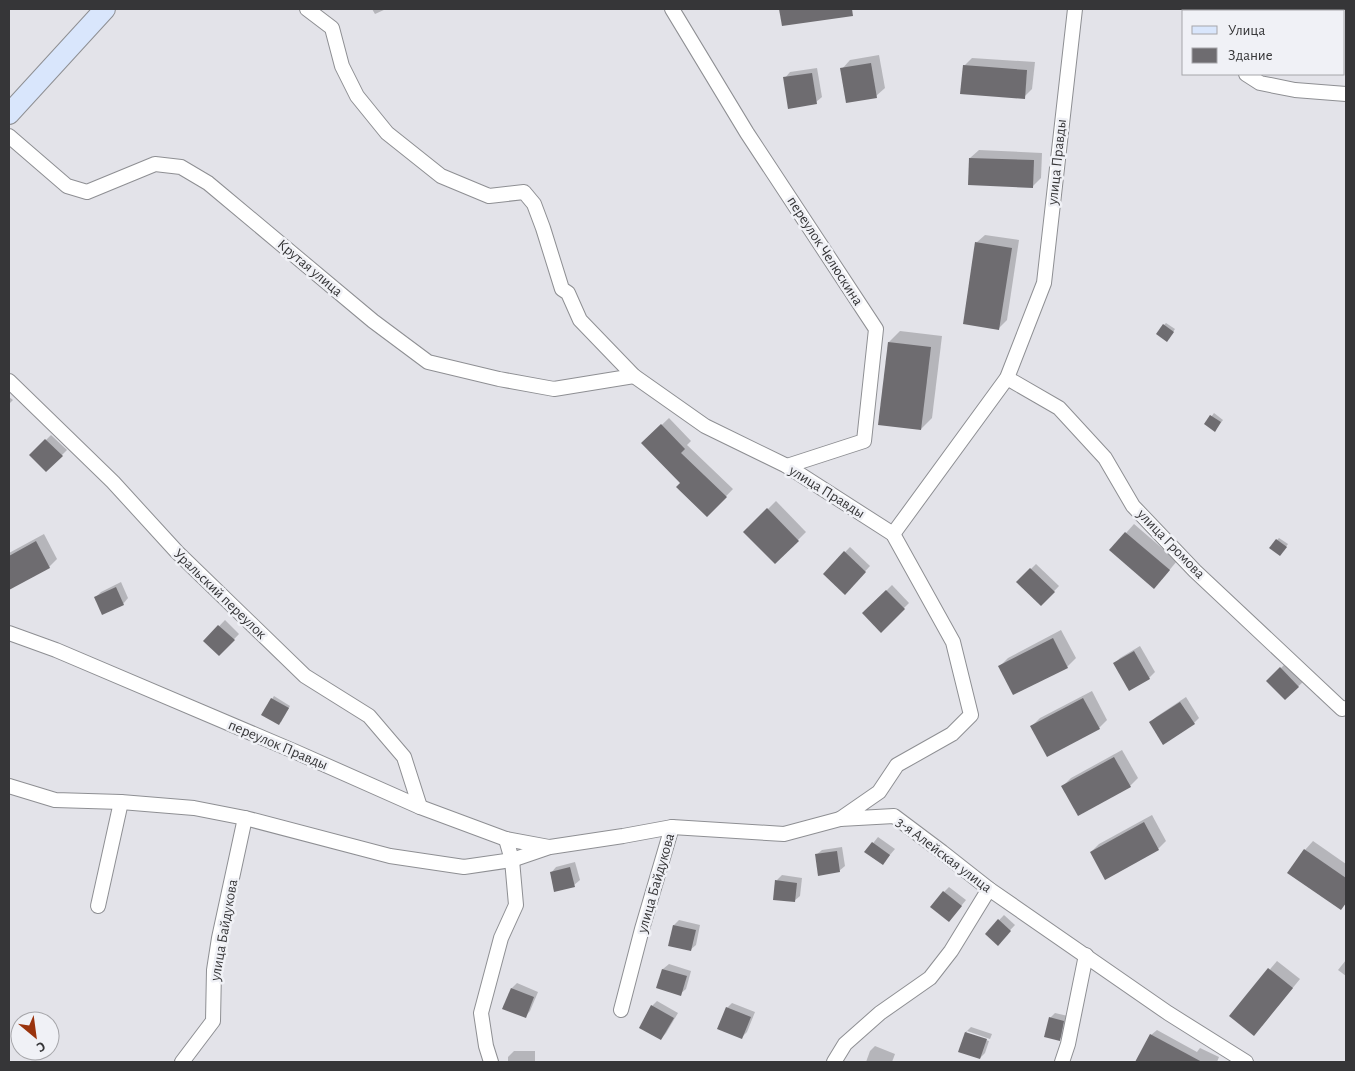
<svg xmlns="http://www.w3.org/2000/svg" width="1355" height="1071" font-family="'Alegreya Sans',sans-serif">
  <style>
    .shadow { fill: #0003 }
    .building { fill: #6e6c70 }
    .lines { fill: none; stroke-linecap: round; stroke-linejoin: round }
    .minor-casing { stroke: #8e8f93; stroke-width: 16 }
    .secondary-casing { stroke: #8e8f93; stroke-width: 22 }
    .minor { stroke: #fff; stroke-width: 14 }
    .secondary { stroke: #d9e6fc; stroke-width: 20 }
    .labels { text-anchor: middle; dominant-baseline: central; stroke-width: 5; stroke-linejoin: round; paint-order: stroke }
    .street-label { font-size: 15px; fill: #363638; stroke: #f0f1f6 }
  </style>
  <rect width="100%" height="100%" fill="#e3e3e9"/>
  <g class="shadow">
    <path d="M372,9H386L375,14Z"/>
    <path d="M780,9H852L844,16L783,25Z"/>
    <path d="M879,55L885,88L876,96L842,69L850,60Z"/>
    <path d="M972,58L1035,62L1032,89L1024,97L964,66Z"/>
    <path d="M817,68L822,97L816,102L785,78L790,72Z"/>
    <path d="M979,150L1042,153L1041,178L1033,186L970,158Z"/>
    <path d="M985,235L1019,240L1007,320L999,328L976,243Z"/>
    <path d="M1166,323L1175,329L1169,338L1164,325Z"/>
    <path d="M900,331L942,336L932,418L921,429L889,342Z"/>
    <path d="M9,397L13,400L9,404Z"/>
    <path d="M1214,413L1223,420L1217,428L1206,424Z"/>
    <path d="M669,418L691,441L687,445L733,489L707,516L682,483L643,443Z"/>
    <path d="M51,435L67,450L46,471L31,455Z"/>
    <path d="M776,501L806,532L775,563L745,532Z"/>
    <path d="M1134,524L1177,561L1162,579L1111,550Z"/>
    <path d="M44,534L57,559L49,567L12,587L9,581V553Z"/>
    <path d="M1279,538L1288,544L1282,552L1277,540Z"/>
    <path d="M850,547L870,566L845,593L824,574Z"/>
    <path d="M1036,564L1059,586L1041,605L1018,582Z"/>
    <path d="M121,582L128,598L123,604L96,597L101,592Z"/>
    <path d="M892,585L909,603L881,631L864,613Z"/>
    <path d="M225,620L239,634L219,655L205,641Z"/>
    <path d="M1061,630L1076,658L1067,667L1014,694L1000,666L1008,658Z"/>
    <path d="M1140,646L1155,672L1149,678L1130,689L1115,663L1120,658Z"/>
    <path d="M1286,663L1304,681L1285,699L1268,681Z"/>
    <path d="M1092,691L1107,720L1099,728L1032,726L1040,718Z"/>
    <path d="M274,696L290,706L281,722L262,714Z"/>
    <path d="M1186,697L1199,718L1194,723L1151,722L1156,717Z"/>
    <path d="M1122,750L1138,778L1130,786H1063L1071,778Z"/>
    <path d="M1152,815L1166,841L1158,849L1091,852L1099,844Z"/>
    <path d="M878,837L895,849L882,864L866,852Z"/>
    <path d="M1313,841L1346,864V903L1341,908L1305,850Z"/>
    <path d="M842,847L845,866L839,871L816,855L822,850Z"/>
    <path d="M575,862L580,880L574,885L551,873L556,867Z"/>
    <path d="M782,875L802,878L800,896L794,901L777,880Z"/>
    <path d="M949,887L966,900L949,921L944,892Z"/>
    <path d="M1004,915L1015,925L997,944L986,934Z"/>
    <path d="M679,920L700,925L696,945L690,950L674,925Z"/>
    <path d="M1346,960V976L1338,970Z"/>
    <path d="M1277,961L1300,979L1262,1026L1231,1016Z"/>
    <path d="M669,964L691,971L686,989L680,994L658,987L663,969Z"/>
    <path d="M517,983L538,992L530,1011L525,1017L512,988Z"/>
    <path d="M657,1001L678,1013L666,1033L661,1039L652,1006Z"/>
    <path d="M732,1003L755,1012L747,1032L742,1037L727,1008Z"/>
    <path d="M1055,1013L1068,1016L1065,1034L1059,1039L1050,1018Z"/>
    <path d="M971,1027L992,1034L990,1039L967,1031Z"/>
    <path d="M1157,1030L1197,1052L1200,1048L1219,1057L1217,1062H1145L1139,1059L1151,1035Z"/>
    <path d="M967,1031V1034L989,1041L985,1053L980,1058L966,1032Z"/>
    <path d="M875,1046L895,1054L892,1062H866L870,1051Z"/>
    <path d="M514,1051H535V1062H508V1057Z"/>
  </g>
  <g class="building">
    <path d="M779,9H852L853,16L782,26Z"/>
    <path d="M871,63L877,98L846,103L840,68Z"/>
    <path d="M963,65L1027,70L1025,99L960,94Z"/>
    <path d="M812,73L817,104L788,109L783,77Z"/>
    <path d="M969,158L1034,160L1033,188L968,185Z"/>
    <path d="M975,242L1012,248L999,330L963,324Z"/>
    <path d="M1163,324L1174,332L1167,342L1156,334Z"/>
    <path d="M888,342L931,347L921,430L878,425Z"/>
    <path d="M1210,415L1221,422L1215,432L1204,424Z"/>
    <path d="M661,424L685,449L681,453L727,497L707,517L676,487L680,483L641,443Z"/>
    <path d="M45,439L63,456L46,472L29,455Z"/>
    <path d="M767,508L799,541L775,564L743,532Z"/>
    <path d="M1125,532L1170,570L1154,589L1109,550Z"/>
    <path d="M1276,539L1287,547L1280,556L1269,548Z"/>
    <path d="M36,541L50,568L9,590V556Z"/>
    <path d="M844,551L866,572L845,595L823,574Z"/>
    <path d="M1030,568L1055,592L1041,606L1016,582Z"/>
    <path d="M116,587L124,605L102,615L94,597Z"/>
    <path d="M886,590L905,609L881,633L862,613Z"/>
    <path d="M218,625L235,640L219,656L203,641Z"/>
    <path d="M1053,638L1068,668L1013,695L998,666Z"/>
    <path d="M1134,651L1150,679L1129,691L1113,663Z"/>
    <path d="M1280,667L1299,687L1285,700L1266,681Z"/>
    <path d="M271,698L289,708L279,725L261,715Z"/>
    <path d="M1083,698L1100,729L1047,757L1030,726Z"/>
    <path d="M1180,702L1195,724L1163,745L1149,722Z"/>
    <path d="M1114,757L1131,787L1078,816L1061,786Z"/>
    <path d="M1144,822L1159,850L1105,880L1090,852Z"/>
    <path d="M872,842L890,855L883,865L864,852Z"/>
    <path d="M1304,849L1346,878V903L1341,910L1287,873Z"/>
    <path d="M837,851L840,872L818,876L815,854Z"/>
    <path d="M570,867L575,887L554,892L550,872Z"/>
    <path d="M775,880L797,883L795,902L773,900Z"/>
    <path d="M943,891L962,906L949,922L930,907Z"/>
    <path d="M998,919L1011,931L998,946L985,934Z"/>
    <path d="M673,925L696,930L691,951L668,946Z"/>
    <path d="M1268,968L1293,988L1254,1036L1229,1016Z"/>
    <path d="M662,969L687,976L681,996L656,988Z"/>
    <path d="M511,988L534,997L526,1018L502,1009Z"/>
    <path d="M651,1005L674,1018L661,1040L639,1028Z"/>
    <path d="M726,1007L751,1017L742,1039L717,1029Z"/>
    <path d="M1049,1017L1064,1021L1060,1041L1044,1037Z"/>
    <path d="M965,1032L987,1039L980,1059L958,1052Z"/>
    <path d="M1150,1034L1202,1062H1135Z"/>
  </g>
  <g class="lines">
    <g class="minor-casing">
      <g id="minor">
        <path d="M307,9L332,28L342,66L357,96L387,133L441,176L489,196L524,192L534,204L543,228L562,289L568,293L580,320L634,376L705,426L787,466L893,534L953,642L971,715L952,734L897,765L879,792L840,819L894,816L942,852L989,889L1168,1013L1246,1062"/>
        <path d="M672,9L747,133L876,329L864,441L787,466"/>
        <path d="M1199,9L1203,11"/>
        <path d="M1246,74L1260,83L1295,90L1346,94"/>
        <path d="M9,136L67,186L87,192L155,164L181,167L208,183L373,321L428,362L499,379L554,389L634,376"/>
        <path d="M1007,378L1059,408L1105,458L1133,506L1195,571L1342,709L1346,708"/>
        <path d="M9,381L113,482L177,552L305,676L369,716L404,757L420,807"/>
        <path d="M893,534L1007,378L1044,283L1075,9"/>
        <path d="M9,633L56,650L296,752L420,807L506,839L549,847"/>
        <path d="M9,786L55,800L121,802L194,808L245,818L390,856L464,867L512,860L550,847L623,836L672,827L784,834L840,819"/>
        <path d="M98,906L121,802"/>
        <path d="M621,1010L642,929L672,827"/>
        <path d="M182,1062L213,1021L214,970L219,938L245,818"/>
        <path d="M491,1062L486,1046L481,1013L501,938L516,905L512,860L506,839"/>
        <path d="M834,1062L845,1044L880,1013L930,978L951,951L989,889"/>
        <path d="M1062,1062L1068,1044L1086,955"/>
      </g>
    </g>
    <g class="secondary-casing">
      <path id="secondary" d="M9,114L105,9"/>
    </g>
    <use href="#minor" class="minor"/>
    <use href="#secondary" class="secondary"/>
  </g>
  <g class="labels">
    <g class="street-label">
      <text transform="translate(1057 162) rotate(-84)">улица Правды</text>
      <text transform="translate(825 251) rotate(57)">переулок Челюскина</text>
      <text transform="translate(310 268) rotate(40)">Крутая улица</text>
      <text transform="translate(827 492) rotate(32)">улица Правды</text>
      <text transform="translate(1171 544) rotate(46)">улица Громова</text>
      <text transform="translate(220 594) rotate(44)">Уральский переулок</text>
      <text transform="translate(278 745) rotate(23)">переулок Правды</text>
      <text transform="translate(944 855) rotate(37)">3-я Алейская улица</text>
      <text transform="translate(656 883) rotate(-74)">улица Байдукова</text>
      <text transform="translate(224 930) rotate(-80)">улица Байдукова</text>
    </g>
  </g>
  <rect width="1355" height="1071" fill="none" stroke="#363638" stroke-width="20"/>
  <rect x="1182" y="10" width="162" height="65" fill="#f0f1f6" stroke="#a6a6aa"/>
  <rect x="1192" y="26" width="25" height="8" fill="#d9e6fc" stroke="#a6a6aa"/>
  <text x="1228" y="35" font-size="15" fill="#363638">Улица</text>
  <rect x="1192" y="48" width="25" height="15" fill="#6e6c70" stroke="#a6a6aa"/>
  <text x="1228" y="60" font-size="15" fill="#363638">Здание</text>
  <g transform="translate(35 1036) rotate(151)"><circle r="24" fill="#f0f1f6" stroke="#a6a6aa"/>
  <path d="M0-4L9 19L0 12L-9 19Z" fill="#9a330d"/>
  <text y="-8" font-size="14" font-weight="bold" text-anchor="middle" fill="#363638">С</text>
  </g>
</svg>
